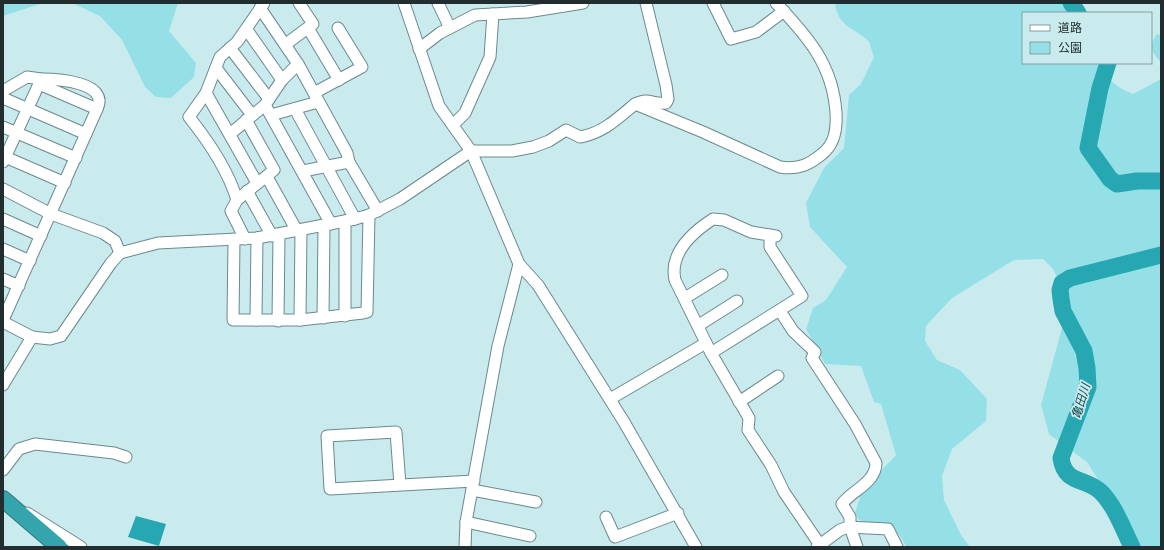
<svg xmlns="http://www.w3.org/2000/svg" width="1164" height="550" font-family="'Work Sans','Noto Sans JP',sans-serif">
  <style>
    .green { fill: #95e0e7 }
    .water { fill: #26a7b1 }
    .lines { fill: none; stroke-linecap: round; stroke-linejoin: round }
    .river { stroke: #26a7b1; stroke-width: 17 }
    .minor-casing { stroke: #6b898c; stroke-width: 13 }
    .highway-casing { stroke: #2d7a81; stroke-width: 18 }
    .minor { stroke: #fff; stroke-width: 11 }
    .highway { stroke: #34a4ad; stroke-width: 16 }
    .labels { text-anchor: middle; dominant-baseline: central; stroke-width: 3.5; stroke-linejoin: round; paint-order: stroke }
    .water-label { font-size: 12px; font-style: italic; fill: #194d51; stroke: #caebed }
  </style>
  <rect width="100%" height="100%" fill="#caebed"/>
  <g class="green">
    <path d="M3,3H43L3,16Z"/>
    <path d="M72,3H178L169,31L196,63L194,77L171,98L156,97L145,87L122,40L100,16Z"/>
    <path d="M835,3H1067L1074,13H1023V63H1099C1107,79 1117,88 1133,94L1161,79V547H1141L1087,462L1049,434L1041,405L1069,302L1053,269L1043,259L1014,260L952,298L926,326L925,341L937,360L960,370L987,399L986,421L952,449L942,476L944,500L961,535L970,547H907L895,529L859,520L855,513L862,491L896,455L881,404L874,402L861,366L825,364L806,329L813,308L826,300L847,267L810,227L806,203L824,168L844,148L849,95L861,84L874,57C872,53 871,46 869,42C857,28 838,29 835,3Z"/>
    <path d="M1157,34L1161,35V63C1152,50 1147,49 1157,34Z"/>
  </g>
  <path class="water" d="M136,516L166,524L159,546L128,537Z"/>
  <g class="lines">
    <g class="river">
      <path d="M1071,3L1078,13"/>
      <path d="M1108,63L1100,88L1088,148L1110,179L1117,184L1137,181H1161"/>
      <path d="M1132,547C1123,529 1115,506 1101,492C1085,477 1065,485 1061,458L1088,387L1087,368L1084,351L1063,311L1061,299L1060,290L1062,283L1070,278L1161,255"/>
    </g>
    <g class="minor-casing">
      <g id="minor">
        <path d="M404,3L439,106L471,151L519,264L538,285L624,422L696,547"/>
        <path d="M438,3L450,28"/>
        <path d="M713,3L731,39L756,32L784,11"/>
        <path d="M260,8L298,64L347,153L349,162L378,211"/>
        <path d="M308,28L339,80"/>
        <path d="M247,30L282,80"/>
        <path d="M286,44L313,24L299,3"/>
        <path d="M230,48L269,99"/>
        <path d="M419,49L440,33L475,15L527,12L583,3"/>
        <path d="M216,68L252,115"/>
        <path d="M41,79C57,79 110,82 97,109"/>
        <path d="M3,91L27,77L41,79L39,84"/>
        <path d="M206,93L257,183"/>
        <path d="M314,93L362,67L338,28"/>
        <path d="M3,98L86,134"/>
        <path d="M635,104C651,97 651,105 666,103L668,99L666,85L646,3"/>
        <path d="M265,105L331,224"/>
        <path d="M295,109L355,219"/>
        <path d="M271,115L318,102"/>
        <path d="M453,125L465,113L490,57L493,14"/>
        <path d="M3,127L76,158"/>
        <path d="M230,134L265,105L282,80L298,64"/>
        <path d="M3,156L65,183"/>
        <path d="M3,162L39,84L97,109L3,320"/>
        <path d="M303,171L349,162"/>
        <path d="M267,177L297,231"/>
        <path d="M3,189L51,214L103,233L115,241L120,253L158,243L257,238L355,219L369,215L400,199L471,151H512L533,147L549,141L566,130L580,137C603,133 617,119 635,104L703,132L780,167C797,170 809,165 822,154C835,144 837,129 836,113C833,65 808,37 776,3"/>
        <path d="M247,191L272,236"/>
        <path d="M237,200C228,170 209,142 189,117L206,93L220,57L237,42L264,3"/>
        <path d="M3,219L41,236"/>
        <path d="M345,221V316"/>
        <path d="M776,236L751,232L724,220L713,219C693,232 669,253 675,280L711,353L749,418L748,430L771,465L784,492L820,545"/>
        <path d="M245,239L231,211L237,200L274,170L246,120"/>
        <path d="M234,240L233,320H300L363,313L367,312L369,215"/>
        <path d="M3,249L30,261"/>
        <path d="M3,279L19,286"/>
        <path d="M685,298L722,275"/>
        <path d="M780,311L793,331L815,352L812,358L855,424L876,463C876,483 851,491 842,504L850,517V527L857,547"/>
        <path d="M323,318L324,225"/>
        <path d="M256,320L257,238"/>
        <path d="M300,320L301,230"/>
        <path d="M278,321L279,235"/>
        <path d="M3,322L32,337L3,385"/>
        <path d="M699,325L737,301"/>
        <path d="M32,337L50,339L61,336L111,263L120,253"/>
        <path d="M711,353L802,296L770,247V235"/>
        <path d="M610,399L706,343"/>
        <path d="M739,402L778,376"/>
        <path d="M3,470L19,449L35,444L114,453L126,457"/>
        <path d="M400,485L396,432L327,436L330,489L474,481"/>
        <path d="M472,490L536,502"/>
        <path d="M27,513L81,547"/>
        <path d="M606,517L615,537L678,513"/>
        <path d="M466,522L530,536"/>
        <path d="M465,547L466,522L498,346L519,264"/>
        <path d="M817,547L840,530L848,527L888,529L897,547"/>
      </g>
    </g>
    <g class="highway-casing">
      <path id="highway" d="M3,499L59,547"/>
    </g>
    <use href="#minor" class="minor"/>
    <use href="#highway" class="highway"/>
  </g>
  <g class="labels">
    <g class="water-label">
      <text transform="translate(1081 401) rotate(-73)">亀田川</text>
    </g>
  </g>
  <rect width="1164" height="550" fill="none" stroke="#212d2e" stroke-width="8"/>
  <rect x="1022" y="12" width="130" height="52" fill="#caebed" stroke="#869fa1"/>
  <rect x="1030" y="25" width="20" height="6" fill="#ffffff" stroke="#869fa1"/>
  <text x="1058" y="32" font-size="12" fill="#212d2e">道路</text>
  <rect x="1030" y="42" width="20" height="12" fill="#95e0e7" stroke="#869fa1"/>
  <text x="1058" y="52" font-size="12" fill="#212d2e">公園</text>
</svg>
